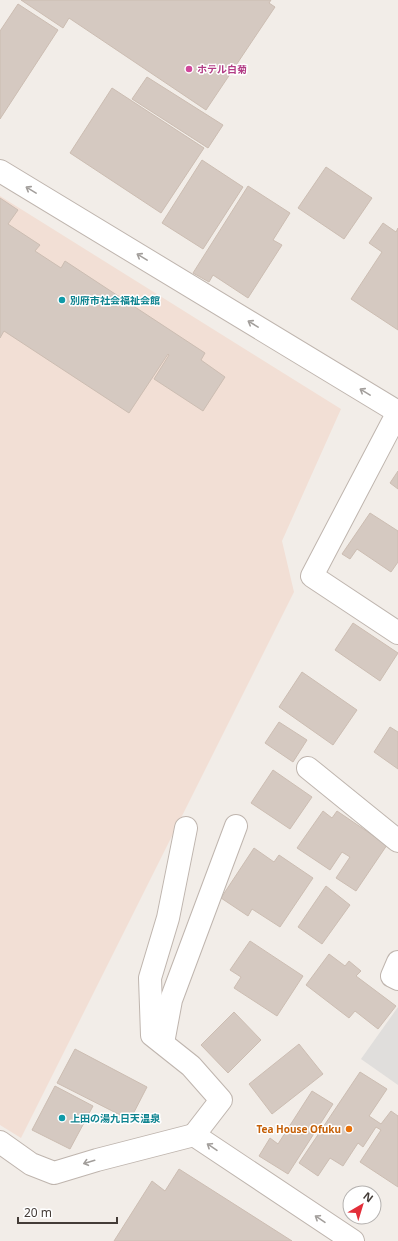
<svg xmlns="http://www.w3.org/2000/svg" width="398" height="1241" font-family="'Noto Sans','Noto Sans JP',sans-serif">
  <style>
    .commercial { fill: #f2dfd5 }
    .parking { fill: #e0dedc }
    .building { fill: #d5c9c1; stroke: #ccbdb2 }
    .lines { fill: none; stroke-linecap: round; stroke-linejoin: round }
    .minor-casing { stroke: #bfb5ae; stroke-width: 24 }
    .minor { stroke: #fff; stroke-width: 22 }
    .oneway { stroke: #a29e9b }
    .hotel-dot { fill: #d1479c; stroke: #fff; stroke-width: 1.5 }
    .culture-dot { fill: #0f9aa8; stroke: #fff; stroke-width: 1.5 }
    .food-dot { fill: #e8710a; stroke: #fff; stroke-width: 1.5 }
    .labels { text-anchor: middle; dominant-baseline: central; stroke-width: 3; stroke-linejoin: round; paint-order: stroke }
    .hotel-label { font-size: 10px; font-weight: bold; fill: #b23c85; stroke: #fff; text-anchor: start }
    .culture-label { font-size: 10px; font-weight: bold; fill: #0d838f; stroke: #fff; text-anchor: start }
    .food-label { font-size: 10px; font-weight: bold; fill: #c56008; stroke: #fff; text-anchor: end }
  </style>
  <rect width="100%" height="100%" fill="#f2ede8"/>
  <path class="commercial" d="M0,196L341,409L282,541L294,592L21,1138L0,1125Z"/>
  <path class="parking" d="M398,1007V1085L361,1059Z"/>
  <g class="building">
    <path d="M21,0H271L269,3L275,7L206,110L69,18L63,28Z"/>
    <path d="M18,4L58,30L0,119V31Z"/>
    <path d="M147,77L223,125L208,148L132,99Z"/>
    <path d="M112,88L204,148L161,213L70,153Z"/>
    <path d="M202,160L243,187L203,249L162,223Z"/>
    <path d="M326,167L372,198L344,239L298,208Z"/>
    <path d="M248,186L290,213L273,240L282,245L248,298L213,275L209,282L193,273Z"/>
    <path d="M0,198L18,210L8,224L40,245L35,251L61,268L65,261L205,353L201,360L225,377L203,411L154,379L169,355L168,354L129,413L4,331L0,338Z"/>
    <path d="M383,223L396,232L398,228V330L351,299L382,252L369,243Z"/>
    <path d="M398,471V489L390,483Z"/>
    <path d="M370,513L398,531V562L391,572L357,549L350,559L342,554Z"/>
    <path d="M353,623L398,653L380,681L335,650Z"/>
    <path d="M302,672L357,710L333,745L279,707Z"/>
    <path d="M279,722L307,740L293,762L265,743Z"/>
    <path d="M390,727L398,732V769L374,752Z"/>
    <path d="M273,770L312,797L290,829L251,803Z"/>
    <path d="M323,811L332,818L337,811L387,845L356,891L336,878L350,857L342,852L330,870L297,848Z"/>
    <path d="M254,848L274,862L279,855L313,878L280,927L252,909L248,916L221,898Z"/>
    <path d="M326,886L350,905L322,944L298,927Z"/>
    <path d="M250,941L303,976L277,1016L234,988L241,977L230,970Z"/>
    <path d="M329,954L345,966L349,961L361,971L356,976L396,1006L378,1029L355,1011L349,1018L306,985Z"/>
    <path d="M234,1012L261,1040L228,1073L201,1045Z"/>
    <path d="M299,1044L323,1074L272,1114L249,1084Z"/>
    <path d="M75,1049L147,1087L130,1120L57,1083Z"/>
    <path d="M360,1072L387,1089L369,1116L381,1124L391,1111L398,1116V1187L360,1162L381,1130L376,1127L363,1147L358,1143L343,1166L330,1158L318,1176L299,1163Z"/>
    <path d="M55,1086L93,1106L70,1149L32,1130Z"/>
    <path d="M312,1091L333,1104L288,1174L259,1156L270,1138L278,1144Z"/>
    <path d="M179,1169L292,1241H114L152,1181L165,1191Z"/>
  </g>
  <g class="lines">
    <g class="minor-casing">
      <g id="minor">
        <path d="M0,171L398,412"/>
        <path d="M398,412L312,576L398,633"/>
        <path d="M308,768L398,841"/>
        <path d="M186,828L168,918L150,978L152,1035L191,1066L221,1100L194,1135"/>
        <path d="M398,962L392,976L398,979"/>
        <path d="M163,1043L171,1000L236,826"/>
        <path d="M0,1142L31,1164L54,1173L97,1160L194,1135L353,1241"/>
      </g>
    </g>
    <use href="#minor" class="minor"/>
  </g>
  <defs><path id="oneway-shaft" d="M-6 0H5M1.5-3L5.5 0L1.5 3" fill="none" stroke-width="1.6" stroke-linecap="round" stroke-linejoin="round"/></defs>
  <g class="oneway">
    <use href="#oneway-shaft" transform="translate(31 190) rotate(-149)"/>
    <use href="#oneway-shaft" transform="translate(142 257) rotate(-149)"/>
    <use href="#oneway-shaft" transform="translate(253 324) rotate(-149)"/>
    <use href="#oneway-shaft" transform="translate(365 392) rotate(-149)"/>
    <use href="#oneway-shaft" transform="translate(212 1147) rotate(-146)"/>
    <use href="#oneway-shaft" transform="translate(89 1162) rotate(163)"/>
    <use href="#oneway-shaft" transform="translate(320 1219) rotate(-146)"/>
  </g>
  <circle class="hotel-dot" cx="189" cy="69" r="4"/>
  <g class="culture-dot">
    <circle cx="62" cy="300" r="4"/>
    <circle cx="62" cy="1118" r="4"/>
  </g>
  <circle class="food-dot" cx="349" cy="1129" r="4"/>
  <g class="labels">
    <g class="hotel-label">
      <text x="197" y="69">ホテル白菊</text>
    </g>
    <g class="culture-label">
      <text x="70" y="300">別府市社会福祉会館</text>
      <text x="70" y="1118">上田の湯九日天温泉</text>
    </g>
    <g class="food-label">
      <text x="341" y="1129">Tea House Ofuku</text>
    </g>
  </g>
  <g transform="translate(362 1205) rotate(38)"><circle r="19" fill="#ffffff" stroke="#b4b1af"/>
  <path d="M0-3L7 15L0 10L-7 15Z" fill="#e32e39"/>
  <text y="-6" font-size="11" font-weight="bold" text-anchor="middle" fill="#443c37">N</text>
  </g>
  <path d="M18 1217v6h99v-6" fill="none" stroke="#443c37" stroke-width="2"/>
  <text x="24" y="1217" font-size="12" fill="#443c37" stroke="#ffffff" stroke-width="3" paint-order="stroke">20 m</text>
</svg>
